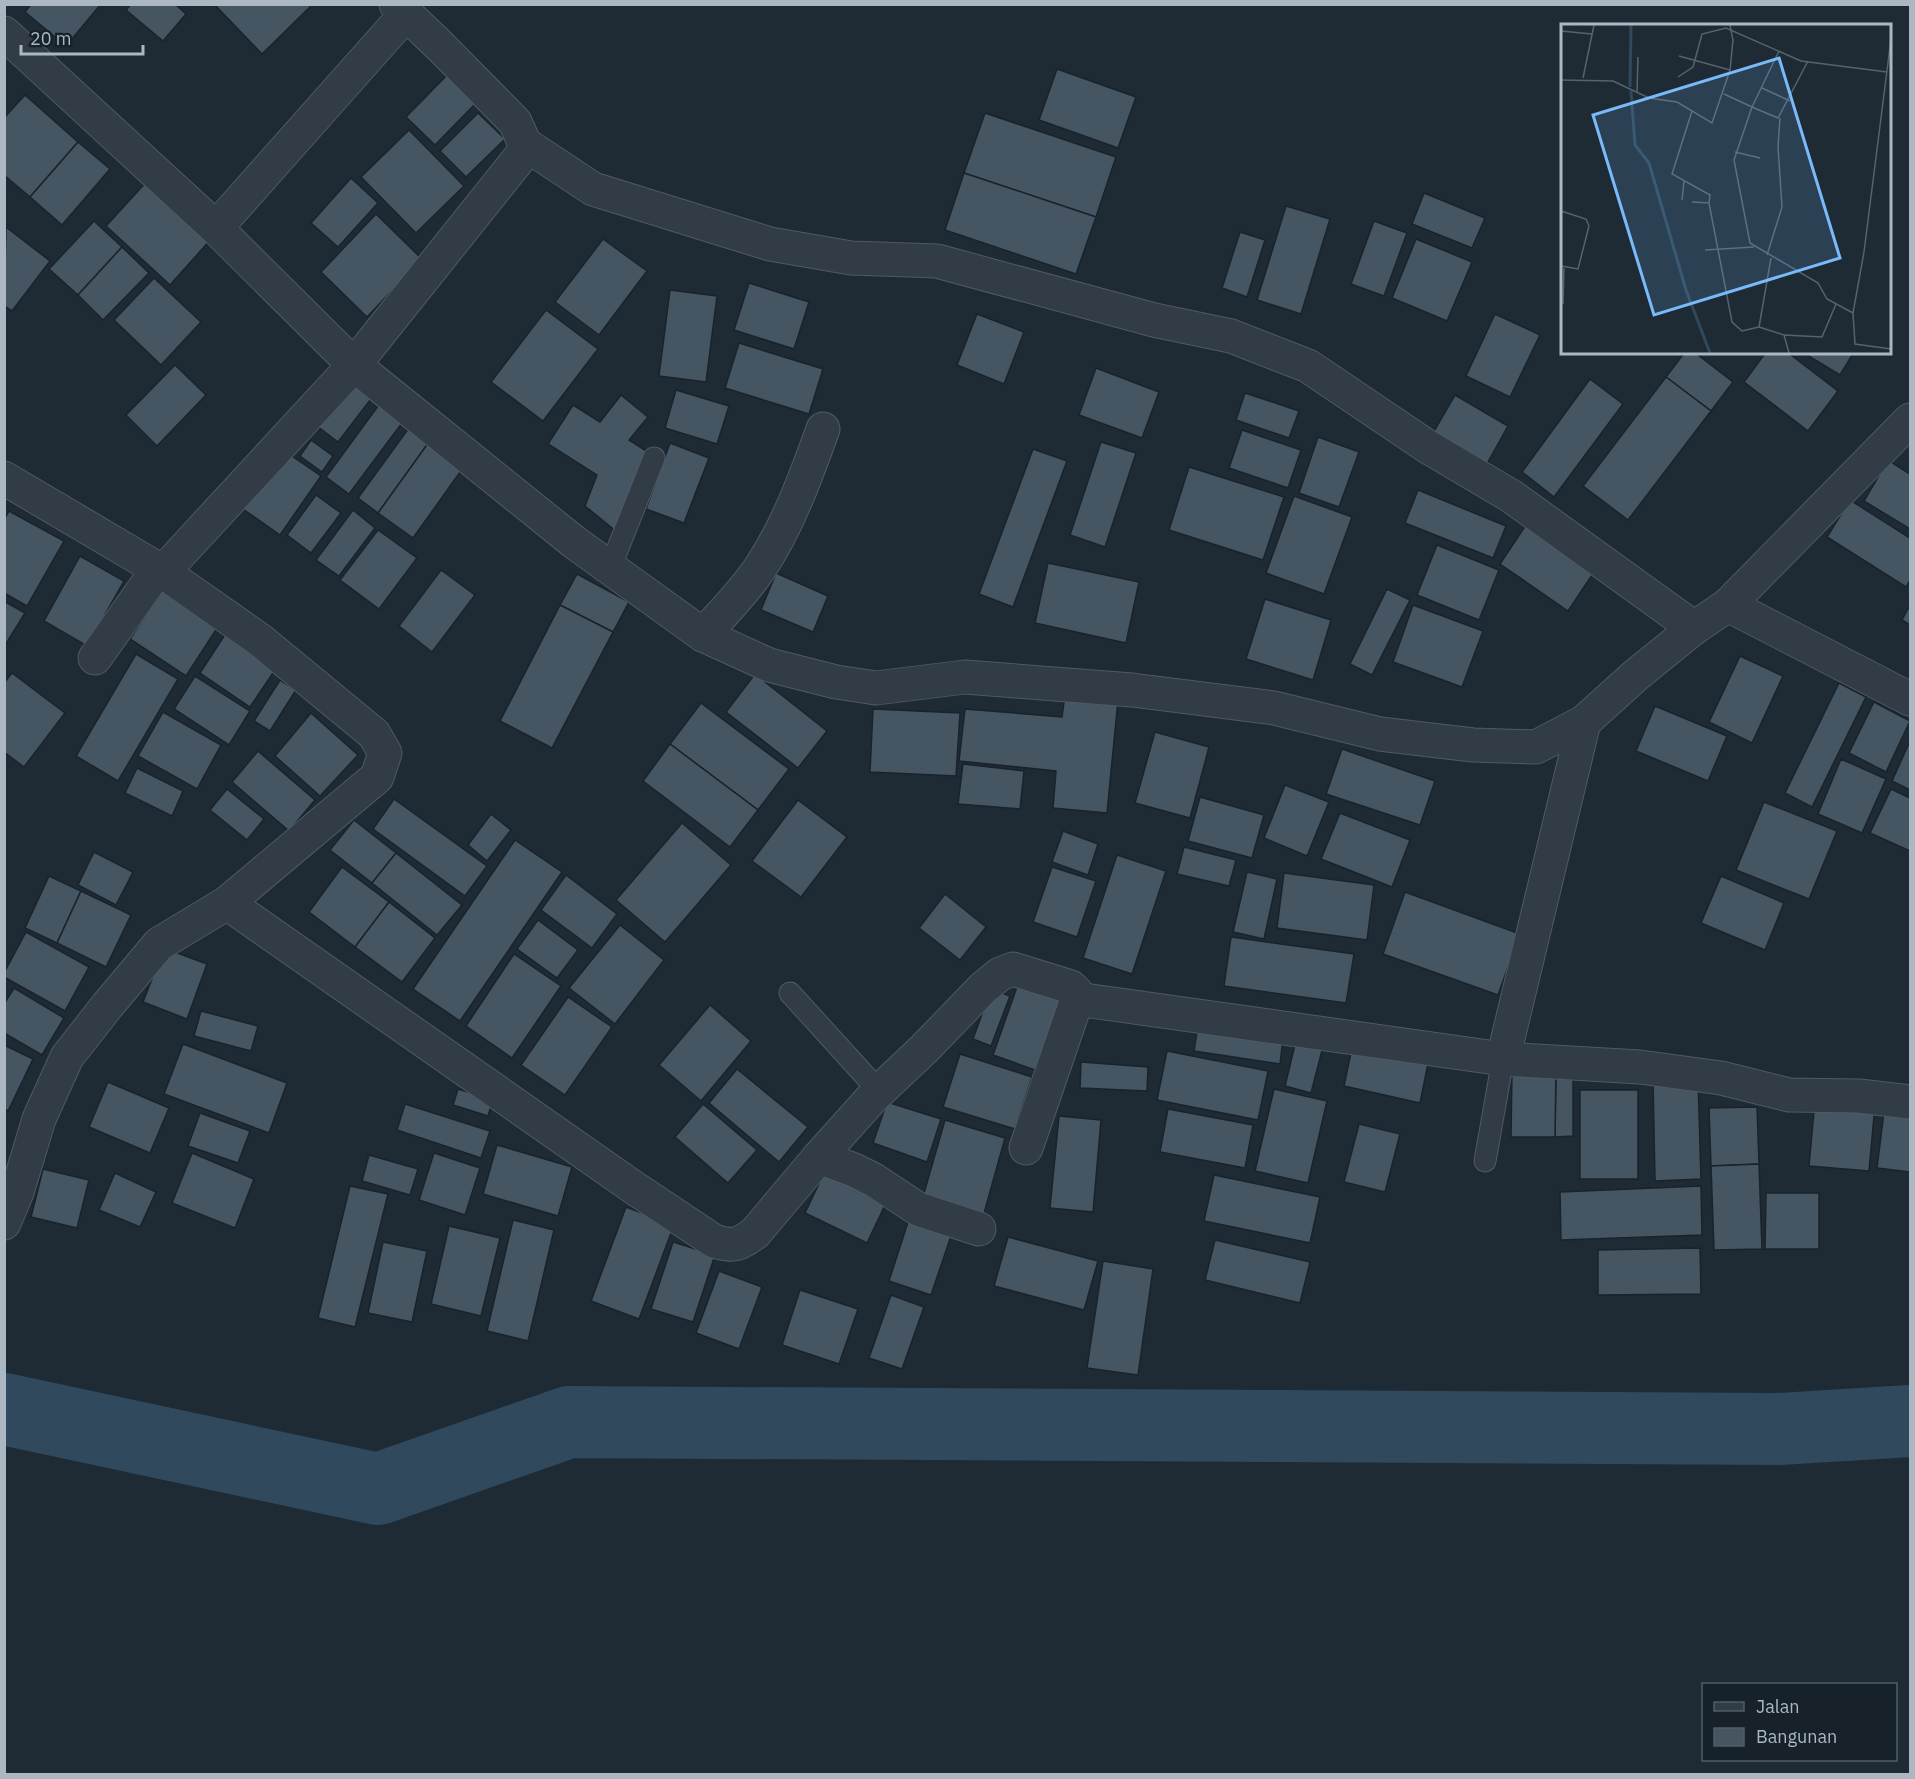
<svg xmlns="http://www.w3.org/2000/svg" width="1915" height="1779" font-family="'IBM Plex Sans',sans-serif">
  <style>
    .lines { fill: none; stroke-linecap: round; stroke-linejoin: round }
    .river { stroke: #30495d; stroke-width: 72 }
    .building { fill: #465562; stroke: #19232c; stroke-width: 1.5 }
    .service-casing { stroke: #4f5a64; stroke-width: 23 }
    .minor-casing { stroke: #4f5a64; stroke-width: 35 }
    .service { stroke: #313c46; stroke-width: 21 }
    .minor { stroke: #313c46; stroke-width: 33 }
    .inset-river { fill: none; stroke: #30495d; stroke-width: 3 }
    .inset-road { fill: none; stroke: #56636e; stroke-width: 1.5 }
    .view { fill: #79bafa; fill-opacity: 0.15; stroke: #79bafa; stroke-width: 3 }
    .inset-edge { fill: none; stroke: #abb7c3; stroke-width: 3 }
  </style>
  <rect width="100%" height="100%" fill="#1e2b35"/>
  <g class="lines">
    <path class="river" d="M4,1409L378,1489L569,1422L1779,1429L1910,1421"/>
  </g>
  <g class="building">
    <path d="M31,4H101L66,46L25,12Z"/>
    <path d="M131,4H175L186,14L163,41L126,10Z"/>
    <path d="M214,4H312V5L262,54Z"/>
    <path d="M1057,69L1136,97L1118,148L1039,120Z"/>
    <path d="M450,72L479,100L435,145L406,117Z"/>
    <path d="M25,95L78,142L30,197L4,175V118Z"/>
    <path d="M478,113L505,139L466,177L440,151Z"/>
    <path d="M985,113L1116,157L1096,217L964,173Z"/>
    <path d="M409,130L464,186L416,233L361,177Z"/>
    <path d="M78,142L110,169L62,225L30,197Z"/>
    <path d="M964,173L1096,217L1076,274L945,230Z"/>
    <path d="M351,178L378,203L338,247L311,223Z"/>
    <path d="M149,179L213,237L170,285L106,226Z"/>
    <path d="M1424,193L1485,218L1472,248L1412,224Z"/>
    <path d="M1286,206L1330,219L1301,314L1257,300Z"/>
    <path d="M376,214L422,259L367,317L321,272Z"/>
    <path d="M94,221L122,247L78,295L49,269Z"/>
    <path d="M1374,221L1407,233L1384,296L1351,284Z"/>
    <path d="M6,227L50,261L12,311L4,306Z"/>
    <path d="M1240,232L1265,240L1247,297L1222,288Z"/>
    <path d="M603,239L647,271L599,335L555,302Z"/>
    <path d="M1416,239L1472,262L1447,321L1392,298Z"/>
    <path d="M122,247L149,273L103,320L78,295Z"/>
    <path d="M154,278L201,322L161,365L114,320Z"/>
    <path d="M749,283L809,302L794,349L734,330Z"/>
    <path d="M670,290L717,296L706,382L659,376Z"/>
    <path d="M546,310L598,349L543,421L491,382Z"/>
    <path d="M977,314L1024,332L1004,384L957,365Z"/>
    <path d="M1495,314L1540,335L1510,397L1466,376Z"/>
    <path d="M739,343L823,369L809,414L725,388Z"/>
    <path d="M1685,352H1694L1733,382L1711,411L1666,377Z"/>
    <path d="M1766,352H1787L1838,391L1808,431L1744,382Z"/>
    <path d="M1802,352H1854L1840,375Z"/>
    <path d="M175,365L206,395L157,446L126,415Z"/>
    <path d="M1096,368L1159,392L1142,438L1079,415Z"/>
    <path d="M350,376L374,395L338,442L313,423Z"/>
    <path d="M1666,377L1711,411L1628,520L1583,486Z"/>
    <path d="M1590,379L1623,404L1554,497L1522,472Z"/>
    <path d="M676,390L729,406L717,444L665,428Z"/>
    <path d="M1245,393L1299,411L1289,438L1236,420Z"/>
    <path d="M621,395L648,417L629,440L648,452L617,532L585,506L597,475L548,444L573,405L600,422Z"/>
    <path d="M1455,395L1508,426L1484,469L1430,438Z"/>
    <path d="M381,402L405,419L349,494L326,477Z"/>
    <path d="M414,421L434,435L378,513L358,498Z"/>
    <path d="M1242,430L1301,450L1288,488L1229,468Z"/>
    <path d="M434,435L468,461L413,538L378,513Z"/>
    <path d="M1318,437L1359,452L1339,507L1299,493Z"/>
    <path d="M311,440L333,456L322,472L300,456Z"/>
    <path d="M1101,442L1136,453L1105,547L1070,535Z"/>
    <path d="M670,443L709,458L684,523L646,509Z"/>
    <path d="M1033,449L1067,461L1013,607L979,594Z"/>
    <path d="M283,450L321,476L280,535L243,509Z"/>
    <path d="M1888,460L1910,474V529L1864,501Z"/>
    <path d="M1189,467L1284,497L1263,560L1169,530Z"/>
    <path d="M1418,490L1506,526L1493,558L1405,523Z"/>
    <path d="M316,495L341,513L311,553L287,535Z"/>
    <path d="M1294,496L1352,517L1324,594L1266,573Z"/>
    <path d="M1850,500L1910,538V580L1906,587L1827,537Z"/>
    <path d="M353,510L375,528L339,576L316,560Z"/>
    <path d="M9,511L64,541L27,606L4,593V520Z"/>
    <path d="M1528,522L1596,569L1568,611L1500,564Z"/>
    <path d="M378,530L417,558L379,609L340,580Z"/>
    <path d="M1437,545L1499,570L1479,620L1417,595Z"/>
    <path d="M80,556L124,581L87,646L44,621Z"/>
    <path d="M1048,563L1139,582L1126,643L1035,623Z"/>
    <path d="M441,570L475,595L432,652L399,626Z"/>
    <path d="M776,573L828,596L813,632L761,610Z"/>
    <path d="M577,574L629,602L613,632L560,605Z"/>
    <path d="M165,585L221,622L186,676L130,639Z"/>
    <path d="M1387,589L1410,600L1372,675L1350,664Z"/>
    <path d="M1265,599L1331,620L1313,680L1246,659Z"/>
    <path d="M4,601L25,613L4,647Z"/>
    <path d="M560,605L613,632L552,748L500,721Z"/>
    <path d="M1413,605L1483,631L1462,687L1393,662Z"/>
    <path d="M1910,605V625L1902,620Z"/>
    <path d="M228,630L279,664L250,707L200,673Z"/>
    <path d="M136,654L178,679L118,781L76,756Z"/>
    <path d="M1740,656L1783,676L1752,743L1709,722Z"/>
    <path d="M12,673L65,713L24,767L4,752V683Z"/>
    <path d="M755,674L827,731L798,768L726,712Z"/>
    <path d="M195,676L250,711L229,745L174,709Z"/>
    <path d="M280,680L296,690L270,731L254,721Z"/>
    <path d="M1839,683L1866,697L1812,807L1785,793Z"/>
    <path d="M1065,695L1118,700L1107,813L1053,808L1056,771L959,761L965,709L1062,717Z"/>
    <path d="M1874,702L1910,721L1886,772L1849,753Z"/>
    <path d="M701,703L789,769L758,810L670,744Z"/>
    <path d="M1655,706L1727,736L1708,781L1636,751Z"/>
    <path d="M873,709L960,713L956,776L870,772Z"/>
    <path d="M163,712L221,745L197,789L138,756Z"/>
    <path d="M311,713L358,755L320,796L275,756Z"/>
    <path d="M1155,732L1209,747L1190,818L1135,803Z"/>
    <path d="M1910,741V790L1892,781Z"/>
    <path d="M670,744L758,810L730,847L643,781Z"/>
    <path d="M1342,749L1435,781L1420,825L1326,794Z"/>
    <path d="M258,751L315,800L289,831L232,782Z"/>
    <path d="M1841,759L1886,779L1862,833L1818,814Z"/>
    <path d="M963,764L1024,771L1020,809L958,804Z"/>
    <path d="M137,768L183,791L172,816L125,793Z"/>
    <path d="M1285,785L1329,802L1307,856L1264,838Z"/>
    <path d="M227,789L264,819L247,840L210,810Z"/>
    <path d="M1891,789L1910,798V851L1870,833Z"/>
    <path d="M1200,797L1264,815L1252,858L1188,841Z"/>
    <path d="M394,799L487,866L465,896L373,829Z"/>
    <path d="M798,800L847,837L801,897L752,861Z"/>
    <path d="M1764,802L1837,831L1809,899L1736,870Z"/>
    <path d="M1340,813L1410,840L1392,887L1321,859Z"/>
    <path d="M491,814L511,830L487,861L468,845Z"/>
    <path d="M354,820L396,853L372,883L330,850Z"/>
    <path d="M682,823L731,865L665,942L616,900Z"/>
    <path d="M1063,831L1098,844L1088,875L1052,862Z"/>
    <path d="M515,840L562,872L460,1021L413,989Z"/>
    <path d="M1184,847L1236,860L1229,886L1177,874Z"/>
    <path d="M94,852L133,872L116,905L78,885Z"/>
    <path d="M396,853L462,905L437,935L372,883Z"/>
    <path d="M1117,855L1166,871L1132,974L1083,958Z"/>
    <path d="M342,867L389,902L355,947L309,912Z"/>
    <path d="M1052,867L1096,881L1077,937L1033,922Z"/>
    <path d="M1247,872L1277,879L1264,939L1233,932Z"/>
    <path d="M1284,873L1374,885L1367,940L1277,928Z"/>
    <path d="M566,875L617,914L592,948L541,910Z"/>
    <path d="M49,876L81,891L57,943L25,928Z"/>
    <path d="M1721,876L1784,903L1765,950L1701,923Z"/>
    <path d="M81,891L131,915L106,967L57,943Z"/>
    <path d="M1405,892L1520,934L1498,995L1383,954Z"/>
    <path d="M945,894L986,927L960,960L919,928Z"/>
    <path d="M389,902L435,938L402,982L355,947Z"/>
    <path d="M538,920L578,950L557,978L517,949Z"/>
    <path d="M620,925L664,960L615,1024L569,988Z"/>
    <path d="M26,932L89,967L65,1011L4,977V973Z"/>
    <path d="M1231,937L1354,954L1346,1003L1224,986Z"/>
    <path d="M164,948L207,964L187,1019L143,1002Z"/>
    <path d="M514,954L561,986L512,1058L466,1026Z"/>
    <path d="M1018,984L1064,1001L1038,1071L993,1055Z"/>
    <path d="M14,988L64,1018L42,1055L4,1033V1004Z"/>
    <path d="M991,989L1010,996L991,1046L973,1039Z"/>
    <path d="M568,997L612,1027L565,1095L521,1065Z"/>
    <path d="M710,1005L751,1041L701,1101L659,1065Z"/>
    <path d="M201,1011L258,1026L251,1051L194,1036Z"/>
    <path d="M1199,1019L1284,1031L1280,1064L1194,1051Z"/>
    <path d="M1298,1032L1325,1039L1311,1093L1285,1086Z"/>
    <path d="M1353,1043L1429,1059L1420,1103L1344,1086Z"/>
    <path d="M183,1044L287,1083L269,1133L164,1094Z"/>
    <path d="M4,1045L33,1059L8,1111L4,1109Z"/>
    <path d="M1167,1051L1268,1071L1258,1120L1157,1100Z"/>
    <path d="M960,1054L1032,1077L1015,1129L943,1107Z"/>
    <path d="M1081,1062L1148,1067L1147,1091L1080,1088Z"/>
    <path d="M737,1069L808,1127L779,1162L709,1103Z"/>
    <path d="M1573,1070V1136L1555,1137L1556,1071Z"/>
    <path d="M1512,1071H1556L1555,1137H1511Z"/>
    <path d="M1698,1079L1701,1179L1655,1181L1653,1080Z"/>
    <path d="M108,1082L169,1108L150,1153L89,1127Z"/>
    <path d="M458,1089L493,1100L488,1116L453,1105Z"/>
    <path d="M1274,1089L1327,1101L1308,1183L1255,1171Z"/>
    <rect x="1580" y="1090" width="58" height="89"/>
    <path d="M1815,1100L1875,1105L1869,1171L1809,1166Z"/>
    <path d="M887,1102L941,1119L927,1162L873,1143Z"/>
    <path d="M405,1104L490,1131L481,1158L397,1130Z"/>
    <path d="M703,1104L757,1150L728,1183L675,1137Z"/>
    <path d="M1885,1104L1910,1107V1172L1877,1168Z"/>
    <path d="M1757,1107L1759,1164L1711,1166L1709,1108Z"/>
    <path d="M1168,1109L1253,1125L1245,1168L1160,1152Z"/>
    <path d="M200,1113L250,1131L238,1163L188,1146Z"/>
    <path d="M1059,1116L1101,1120L1093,1212L1050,1208Z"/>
    <path d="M945,1120L1005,1138L983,1217L922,1200Z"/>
    <path d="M1359,1124L1400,1134L1385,1192L1344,1182Z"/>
    <path d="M497,1145L572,1167L558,1216L483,1194Z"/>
    <path d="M192,1153L254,1179L235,1228L172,1203Z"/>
    <path d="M434,1153L480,1168L465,1215L419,1200Z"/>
    <path d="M369,1155L418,1169L410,1195L362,1181Z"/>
    <path d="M1759,1164L1762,1249L1714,1250L1711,1166Z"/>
    <path d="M43,1169L89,1180L77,1228L31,1217Z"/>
    <path d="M115,1173L156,1192L140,1227L99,1210Z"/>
    <path d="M824,1173L886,1203L867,1243L805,1213Z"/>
    <path d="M1214,1175L1320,1197L1310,1243L1204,1221Z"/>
    <path d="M350,1186L388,1194L355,1327L318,1318Z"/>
    <path d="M1701,1186L1702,1235L1561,1240L1560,1192Z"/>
    <path d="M1766,1193H1819V1249H1765Z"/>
    <path d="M626,1207L674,1225L639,1319L591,1301Z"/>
    <path d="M513,1220L554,1230L528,1341L487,1331Z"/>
    <path d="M908,1222L951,1236L931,1295L889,1281Z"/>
    <path d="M449,1226L500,1238L481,1316L431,1304Z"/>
    <path d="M1008,1237L1098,1261L1084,1310L994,1286Z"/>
    <path d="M1215,1240L1310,1262L1300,1303L1205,1280Z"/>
    <path d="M383,1242L427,1251L412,1322L368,1313Z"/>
    <path d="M673,1242L715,1255L693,1322L651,1309Z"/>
    <path d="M1700,1248L1701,1294L1598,1295V1250Z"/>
    <path d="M1103,1261L1153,1269L1138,1375L1087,1368Z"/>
    <path d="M719,1271L762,1287L739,1349L696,1333Z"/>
    <path d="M800,1290L858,1309L839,1364L782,1345Z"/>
    <path d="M891,1295L924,1307L902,1369L869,1358Z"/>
  </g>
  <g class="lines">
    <g class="service-casing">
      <g id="service">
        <path d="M610,568L654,458"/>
        <path d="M790,993L879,1091"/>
        <path d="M1485,1161L1503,1059"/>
      </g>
    </g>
    <g class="minor-casing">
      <g id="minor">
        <path d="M4,33L216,228L354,365L525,151V144L515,122L440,46L396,4"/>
        <path d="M525,144L593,189L770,244L851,258L937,261L1154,320L1231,336L1308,366L1428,447L1511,496L1694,628"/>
        <path d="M216,228L406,14"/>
        <path d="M4,478L163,572L260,640L374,734L385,753L377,777L227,903L159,944L107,1006L67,1057L39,1119L17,1192L4,1223"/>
        <path d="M163,572L354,365L574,542L703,635L769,665L836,682L876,688L965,677L1132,690L1274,708L1380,734L1473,745L1536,747L1584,722L1636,675L1694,628L1728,605L1910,420"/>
        <path d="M1728,605L1910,699"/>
        <path d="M703,635C723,613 744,592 760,568C788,526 806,476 823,429"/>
        <path d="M95,658L158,569"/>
        <path d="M227,903L633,1187L714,1241C734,1247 739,1245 755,1233L819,1157L872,1098L924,1049L983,988L1000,974L1013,969L1071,987L1076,992L1077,999L1026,1148"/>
        <path d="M1077,999L1503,1059L1640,1067L1721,1078L1789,1095L1859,1096L1910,1102"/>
        <path d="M1503,1059L1584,722"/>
        <path d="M819,1157L854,1170L874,1180L918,1209L979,1229"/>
      </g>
    </g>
    <use href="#service" class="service"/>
    <use href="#minor" class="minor"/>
  </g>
  <g transform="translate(1561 24)">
    <rect width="330" height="330" fill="#1e2b35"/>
    <path class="inset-river" d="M69,63L70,1M70,67L74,121L88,139L125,266L149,329"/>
    <path class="inset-road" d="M0,7L31,10M330,15L303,228L292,289L294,320L330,325M218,27L191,83L217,94L247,37M118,32L169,46M117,53L132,43L141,10L165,4L240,37L326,48M22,54L33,1M0,56L52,57L88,74L116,78L151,99L169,46L172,16L169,1M201,64L229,77M76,68L77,33M163,70L191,83L173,136L189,219L257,259L266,275L292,289M174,128L199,134M121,176L123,157M131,178L148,179L149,171L111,150L131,87M148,179L171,298L181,307L198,303M0,187L25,195L28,202L17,245L0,242M144,226L193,223M206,231L221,183L217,123L219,94M210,234L198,303L223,311L228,329M2,280L3,244M223,311L261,313L275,280"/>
    <path class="view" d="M218,34L279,234L93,291L32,91Z"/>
    <rect width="330" height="330" class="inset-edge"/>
  </g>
  <rect width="1915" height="1779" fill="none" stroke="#abb7c3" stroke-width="12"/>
  <rect x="1702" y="1683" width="195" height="78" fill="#17212a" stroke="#525d67" stroke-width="1.5"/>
  <rect x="1714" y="1702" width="30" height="9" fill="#313c46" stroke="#525d67" stroke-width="1.5"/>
  <text x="1756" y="1713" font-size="18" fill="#abb7c3">Jalan</text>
  <rect x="1714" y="1728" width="30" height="18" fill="#465562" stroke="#525d67" stroke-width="1.5"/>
  <text x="1756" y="1743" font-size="18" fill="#abb7c3">Bangunan</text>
  <path d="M21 45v9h122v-9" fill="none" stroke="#abb7c3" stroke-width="3"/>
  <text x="30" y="45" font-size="18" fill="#abb7c3" stroke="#17212a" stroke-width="4.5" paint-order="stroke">20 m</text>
</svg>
